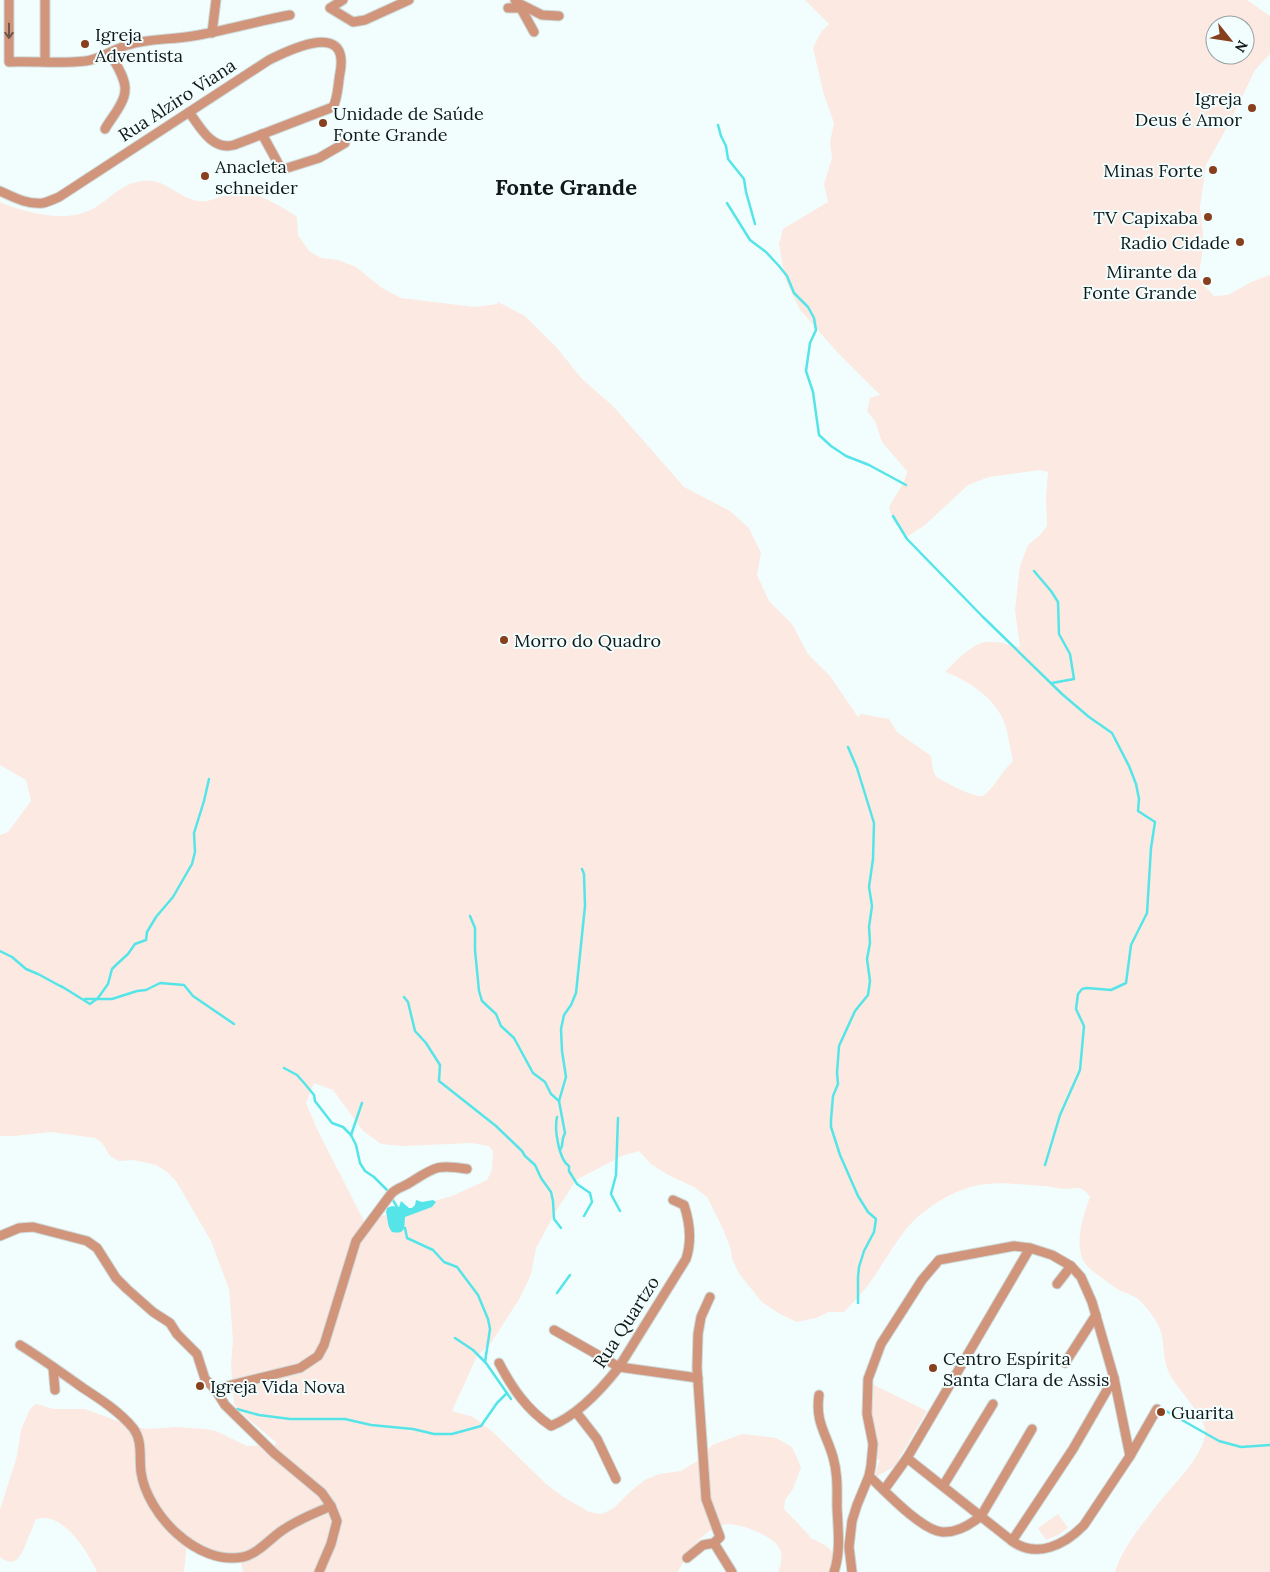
<svg xmlns="http://www.w3.org/2000/svg" width="1270" height="1572" font-family="Lora,serif">
  <style>
    .green { fill: #fce9e1; fill-rule: evenodd }
    .water { fill: #55e5e8 }
    .lines { fill: none; stroke-linecap: round; stroke-linejoin: round }
    .stream { stroke: #55e5e8; stroke-width: 2.5 }
    .street-casing { stroke: #ced9d9; stroke-width: 11 }
    .street { stroke: #d1957b; stroke-width: 9 }
    .oneway { stroke: #71564a }
    .poi-dot { fill: #873f1e; stroke: #f2fefe; stroke-width: 2 }
    .labels { text-anchor: middle; dominant-baseline: central; stroke-width: 4; stroke-linejoin: round; paint-order: stroke }
    .poi-label { font-size: 18px; fill: #111818; stroke: #f2fefe; text-anchor: start }
    .street-label { font-size: 18px; fill: #111818; stroke: #f2fefe }
    .district-label { font-size: 22px; font-weight: bold; fill: #111818; stroke: #f2fefe }
  </style>
  <rect width="100%" height="100%" fill="#f2fefe"/>
  <g class="green">
    <path d="M805,0H1247L1270,16V54L1255,70L1231,120L1206,165L1200,207L1203,233V249L1198,279L1214,296L1228,295L1251,282L1270,275V1572H1115C1123,1547 1141,1526 1157,1505C1170,1488 1208,1452 1205,1430C1203,1414 1177,1389 1169,1373C1162,1357 1165,1343 1160,1329C1157,1321 1149,1310 1143,1304C1136,1295 1126,1294 1117,1289C1112,1285 1090,1270 1087,1266C1072,1248 1083,1216 1090,1197C1081,1184 1077,1189 1064,1189C1056,1188 1049,1186 1041,1186C1024,1185 1005,1182 988,1184C958,1186 925,1207 906,1229C891,1248 880,1270 865,1289C859,1297 851,1304 844,1312H829L816,1318L797,1322L780,1314L762,1302L740,1275L732,1259L731,1250L723,1229L707,1197L694,1187L668,1175L651,1164L639,1151L622,1156L576,1180L555,1213L536,1248L531,1274L520,1298L491,1343L477,1356L452,1411L473,1417L493,1432L545,1483L562,1496L589,1512L602,1514L614,1508L631,1491L645,1480L659,1474L681,1471L699,1460L712,1445L742,1434L776,1438L792,1447L801,1467L793,1489L785,1500L784,1509L809,1535L810,1538C831,1547 834,1549 840,1572H778C781,1565 783,1557 780,1549C773,1535 736,1521 722,1525C701,1531 687,1554 678,1572H243L240,1559L187,1543L184,1572H97C89,1553 61,1508 35,1520C33,1529 28,1537 25,1546C20,1558 14,1568 0,1557V1510L17,1456L21,1430L30,1409L36,1404L54,1409H85L134,1427L149,1429L176,1427L205,1429L216,1431L247,1446L276,1445L275,1443H277L247,1418L234,1404L231,1365L233,1340L229,1289L211,1241L176,1181L167,1172L156,1165L133,1160L119,1161L110,1156L102,1143L95,1138L51,1132L15,1136H0V835L8,832L31,801L26,780L0,765V202C29,214 71,225 99,205C114,195 122,184 142,181C164,177 178,198 198,201C213,203 224,193 239,191C253,190 286,209 297,217L298,235L309,251L321,258L338,260L356,267L382,288L401,298L475,307L497,304L498,302L525,316L557,348L582,379L613,406L684,487L730,511L749,528L761,553L757,575L769,601L792,624L808,654L830,676L858,717L861,714L889,719L897,732L931,756C932,762 932,771 936,776C938,779 970,795 975,795C977,796 980,796 983,796C995,787 1002,771 1013,761C1010,748 1008,731 1003,719C992,696 967,680 945,672C954,663 969,647 981,643C993,639 1009,645 1020,647L1015,610L1020,566L1028,545L1040,535L1047,526L1046,497L1048,472L1040,470L989,477L968,485L925,525L908,536C898,528 892,520 889,508C894,496 906,483 907,471L882,442L875,421L867,411L870,398L880,395L839,354L800,310L785,279L779,244L783,229L828,202L824,184L832,158L830,142L834,123L824,95L813,48L821,32L829,24ZM1215,25H1245V55H1215ZM314,1083L333,1090L363,1131L381,1144L404,1146L471,1143L489,1146L493,1151L492,1170L487,1180L452,1196L364,1221L317,1129L306,1103Z"/>
    <path d="M872,1384L927,1411L894,1467L877,1476L875,1474L880,1460L876,1459L871,1418Z"/>
    <path d="M1058,1514L1068,1528L1058,1535L1046,1540L1038,1528Z"/>
  </g>
  <path class="water" d="M416,1200L422,1202L433,1200L436,1202L432,1207L405,1217C404,1226 407,1235 392,1232C387,1226 388,1219 386,1212L387,1208L392,1206L399,1207L401,1201L409,1208H412L415,1205Z"/>
  <g class="lines">
    <g class="stream">
      <path d="M718,125L721,136L726,146L728,159L744,179L746,192L755,224"/>
      <path d="M727,203L750,240L766,252L779,266L787,276L794,293L808,307L814,318L816,330L810,343L806,371L813,392L819,435L831,446L846,456L869,465L906,485"/>
      <path d="M893,516L907,539L983,617L1062,694L1089,717L1112,733L1129,766L1136,784L1139,799L1138,811L1155,822L1151,848L1147,913L1131,945L1126,983L1111,990L1087,988L1082,989L1078,994L1076,1009L1084,1026L1080,1070L1060,1115L1045,1165"/>
      <path d="M1034,571L1051,591L1058,602L1059,634L1070,654L1074,679L1052,683"/>
      <path d="M848,747L857,768L874,823L873,859L869,887L872,906L869,927L870,943L867,959L870,981L868,995L855,1011L839,1046L837,1073L838,1084L833,1096L831,1120V1127L840,1155L858,1196L868,1212L876,1219L874,1232L864,1251L859,1267L858,1277V1303"/>
      <path d="M470,916L475,928V950L479,991L482,1001L496,1014L501,1026L514,1038L533,1073L545,1082L551,1094L559,1101L565,1133L563,1138L562,1146L560,1150"/>
      <path d="M0,951L12,957L26,969L38,974L62,987"/>
      <path d="M61,986L90,1004L98,998L108,984L112,969L116,965L128,954L135,944L146,940L147,932L156,917L173,897L192,864L195,852L194,833L204,801L209,779"/>
      <path d="M404,997L408,1002L415,1031L426,1043L440,1065L439,1081L496,1126L522,1151L525,1156L535,1165L541,1178L551,1192L553,1201L554,1219L561,1228"/>
      <path d="M85,999H112L137,991L146,990L160,983L184,985L193,996L234,1024"/>
      <path d="M284,1068L297,1075L305,1084L314,1095L315,1101L332,1123L343,1127L351,1135L356,1145L360,1163L365,1171L374,1177L387,1190L397,1207"/>
      <path d="M559,1101L566,1077L562,1051L561,1029L564,1015L571,1005L576,993L585,906L584,874L582,869"/>
      <path d="M557,1117C554,1129 559,1160 569,1166V1171L577,1184L590,1193L592,1202L584,1216"/>
      <path d="M618,1118L616,1175L611,1194L620,1211"/>
      <path d="M351,1135L362,1103"/>
      <path d="M405,1228L407,1238L433,1250L444,1262L457,1267L478,1295L488,1319L490,1329L485,1362"/>
      <path d="M557,1293L570,1275"/>
      <path d="M455,1338L473,1350L486,1363L511,1399"/>
      <path d="M237,1409L259,1415L290,1419H345L371,1425L413,1429L434,1434H452L481,1426L497,1403L507,1393"/>
      <path d="M1166,1411L1219,1441L1241,1447L1270,1445"/>
    </g>
    <g class="street-casing">
      <g id="street">
        <path d="M9,0V62C34,61 60,64 86,61C101,59 113,49 128,45C149,38 171,40 193,36C225,31 257,21 290,15"/>
        <path d="M45,0V61"/>
        <path d="M343,0L330,8L353,22L365,20L409,0"/>
        <path d="M515,0L518,3L542,15L559,16"/>
        <path d="M518,3L534,32"/>
        <path d="M508,8H520"/>
        <path d="M212,33L216,0"/>
        <path d="M105,129C111,118 125,103 125,90C126,78 115,63 110,53"/>
        <path d="M262,134L279,165L284,169L319,158L345,143"/>
        <path d="M0,191C13,197 28,205 43,203C48,202 54,199 59,197L269,60C293,48 350,21 340,73C338,84 338,98 333,107L234,145C212,151 200,127 189,112"/>
        <path d="M0,1236L19,1228L33,1227L87,1241L97,1248L116,1278L127,1289L153,1312L170,1323L177,1334L197,1354L205,1379L215,1389L225,1405L274,1453L322,1493L331,1506L337,1521L331,1544L319,1572"/>
        <path d="M1057,1284L1071,1266"/>
        <path d="M710,1297L701,1317L698,1334L697,1368L706,1499L720,1537L714,1543"/>
        <path d="M554,1330L619,1367L698,1378"/>
        <path d="M20,1345C41,1358 62,1373 83,1388C100,1399 120,1412 133,1428C143,1441 139,1457 141,1472C147,1514 197,1566 243,1557C257,1554 269,1540 280,1532C296,1520 313,1514 331,1506"/>
        <path d="M499,1363C512,1388 527,1410 551,1426C578,1415 601,1390 619,1367L686,1259C692,1241 690,1223 684,1205L673,1200"/>
        <path d="M1065,1363L1096,1315"/>
        <path d="M53,1367L55,1390"/>
        <path d="M215,1389L300,1368L318,1356L324,1345L356,1241L391,1194C396,1188 404,1187 411,1182C435,1167 438,1164 467,1169"/>
        <path d="M819,1395C815,1422 826,1433 833,1457C838,1474 837,1490 837,1507C838,1529 841,1551 834,1572"/>
        <path d="M576,1412L597,1439L616,1479"/>
        <path d="M1130,1456L1157,1409"/>
        <path d="M869,1476C885,1491 921,1530 942,1532C957,1533 970,1525 981,1516L1032,1429"/>
        <path d="M943,1486L993,1404"/>
        <path d="M884,1490L907,1458L1030,1248"/>
        <path d="M1012,1541L1073,1449L1114,1378"/>
        <path d="M687,1558L703,1545L714,1543L732,1572"/>
        <path d="M852,1572L849,1547L852,1521L857,1505L869,1476L871,1466L873,1444L867,1414L868,1379L881,1344L922,1280L939,1260L1014,1246L1030,1248L1052,1255L1071,1266L1081,1277L1092,1302L1114,1378L1130,1456L1084,1525C1065,1545 1036,1559 1012,1541L907,1458"/>
      </g>
    </g>
    <use href="#street" class="street"/>
  </g>
  <defs><path id="oneway-shaft" d="M-6 0H5M1.5-3L5.5 0L1.5 3" fill="none" stroke-width="1.6" stroke-linecap="round" stroke-linejoin="round" transform="scale(1.25)"/></defs>
  <use class="oneway" href="#oneway-shaft" transform="translate(9 31) rotate(90)"/>
  <g class="poi-dot">
    <circle cx="85" cy="44" r="5"/>
    <circle cx="1252" cy="108" r="5"/>
    <circle cx="323" cy="123" r="5"/>
    <circle cx="1213" cy="170" r="5"/>
    <circle cx="205" cy="176" r="5"/>
    <circle cx="1208" cy="217" r="5"/>
    <circle cx="1240" cy="242" r="5"/>
    <circle cx="1207" cy="281" r="5"/>
    <circle cx="504" cy="640" r="5"/>
    <circle cx="933" cy="1368" r="5"/>
    <circle cx="200" cy="1386" r="5"/>
    <circle cx="1161" cy="1412" r="5"/>
  </g>
  <g class="labels">
    <g class="poi-label">
      <text x="95" y="34">Igreja<tspan x="95" dy="21">Adventista</tspan></text>
      <text x="1242" y="98" text-anchor="end">Igreja<tspan x="1242" dy="21">Deus é Amor</tspan></text>
      <text x="333" y="113">Unidade de Saúde<tspan x="333" dy="21">Fonte Grande</tspan></text>
      <text x="215" y="166">Anacleta<tspan x="215" dy="21">schneider</tspan></text>
      <text x="1203" y="170" text-anchor="end">Minas Forte</text>
      <text x="1198" y="217" text-anchor="end">TV Capixaba</text>
      <text x="1230" y="242" text-anchor="end">Radio Cidade</text>
      <text x="1197" y="271" text-anchor="end">Mirante da<tspan x="1197" dy="21">Fonte Grande</tspan></text>
      <text x="514" y="640">Morro do Quadro</text>
      <text x="943" y="1358">Centro Espírita<tspan x="943" dy="21">Santa Clara de Assis</tspan></text>
      <text x="210" y="1386">Igreja Vida Nova</text>
      <text x="1171" y="1412">Guarita</text>
    </g>
    <g class="street-label">
      <text transform="translate(177 100) rotate(-33)">Rua Alziro Viana</text>
      <text transform="translate(626 1322) rotate(-57)">Rua Quartzo</text>
    </g>
    <g class="district-label">
      <text x="566" y="187">Fonte Grande</text>
    </g>
  </g>
  <g transform="translate(1230 40) rotate(120)"><circle r="24" fill="#f2fefe" stroke="#98a2a2"/>
  <path d="M0-4L9 19L0 12L-9 19Z" fill="#873f1e"/>
  <text y="-8" font-size="14" font-weight="bold" text-anchor="middle" fill="#111818">N</text>
  </g>
</svg>
